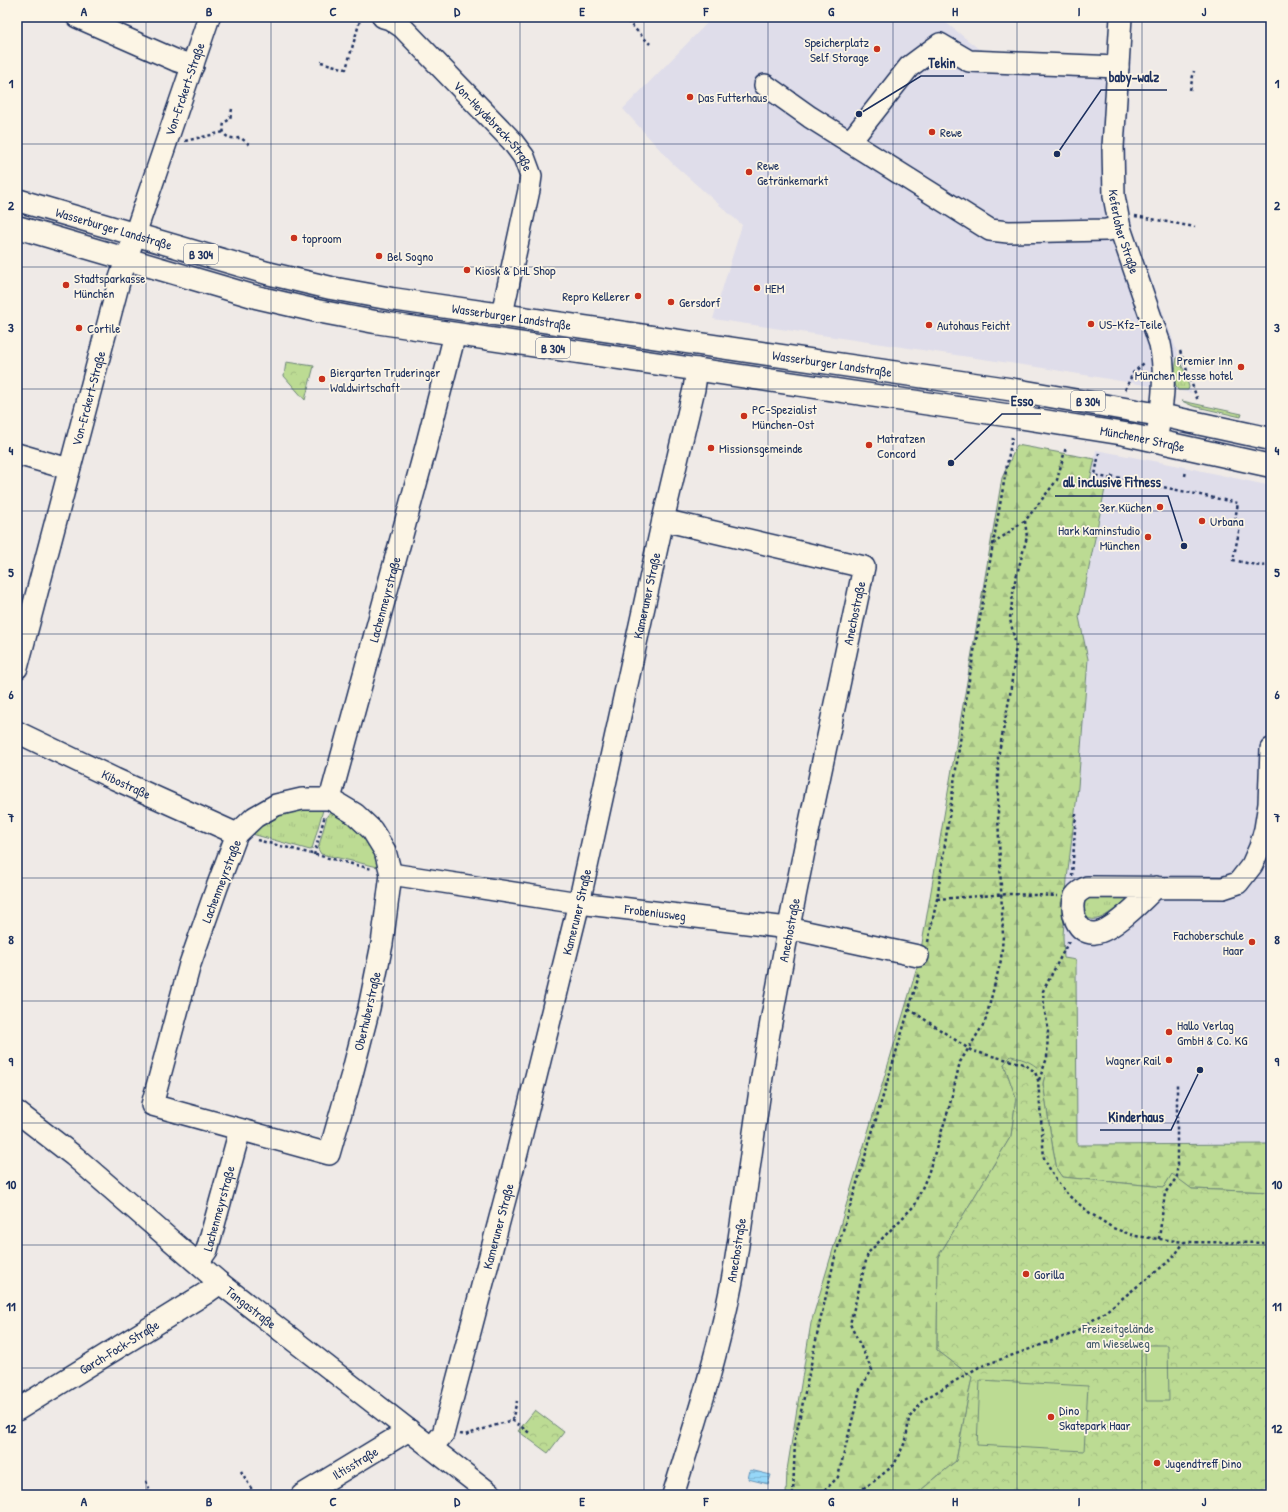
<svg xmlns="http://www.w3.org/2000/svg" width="1288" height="1512" font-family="'Patrick Hand',sans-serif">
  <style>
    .built { fill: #dfddea }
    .grass { fill: url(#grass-tufts); stroke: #6c8578 }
    .forest { fill: url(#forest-firs); stroke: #6c8578 }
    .park { fill: url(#park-crowns); stroke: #6c8578 }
    .garden { fill: #bcdb93; stroke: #6c8578 }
    .water { fill: url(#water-rules); stroke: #6594ba }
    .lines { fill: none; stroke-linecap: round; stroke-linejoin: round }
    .minor-casing { stroke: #1b2f5e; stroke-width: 24 }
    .major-casing { stroke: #1b2f5e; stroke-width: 25 }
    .path { stroke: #1b2f5e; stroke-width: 2.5; stroke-dasharray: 3 3; stroke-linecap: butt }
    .minor { stroke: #fcf5e5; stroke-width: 21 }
    .major { stroke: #fcf5e5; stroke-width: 22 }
    .grid { fill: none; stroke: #1b2f5e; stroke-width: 1; stroke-opacity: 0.55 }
    .poi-dot { fill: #c8321e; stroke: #fcf5e5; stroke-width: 1.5 }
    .labels { text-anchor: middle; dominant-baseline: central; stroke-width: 3.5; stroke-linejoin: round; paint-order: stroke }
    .shield { fill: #fcf5e5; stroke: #5e6a86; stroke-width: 1 }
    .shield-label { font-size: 12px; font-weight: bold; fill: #1b2f5e }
    .poi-label { font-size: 13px; fill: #1b2f5e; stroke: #fcf5e5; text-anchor: start }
    .street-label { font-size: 13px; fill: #1b2f5e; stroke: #fcf5e5 }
    .park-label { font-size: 13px; fill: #435a6b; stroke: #fcf5e5 }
    .leader { fill: none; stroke: #1b2f5e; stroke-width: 1.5 }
    .callout-dot { fill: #1b2f5e; stroke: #fcf5e5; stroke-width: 1.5 }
    .callout-label { font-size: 14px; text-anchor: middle; font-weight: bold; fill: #1b2f5e; stroke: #fcf5e5; stroke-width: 3.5; stroke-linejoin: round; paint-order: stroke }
    .neatline { fill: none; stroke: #1b2f5e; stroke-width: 1.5 }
    .grid-label { font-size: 13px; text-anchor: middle; font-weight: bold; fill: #1b2f5e }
  </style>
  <defs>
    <pattern id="grass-tufts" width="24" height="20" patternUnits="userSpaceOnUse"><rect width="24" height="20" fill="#bcdb93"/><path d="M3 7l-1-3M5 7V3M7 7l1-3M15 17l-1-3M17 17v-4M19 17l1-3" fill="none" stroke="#a1bc81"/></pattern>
    <pattern id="forest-firs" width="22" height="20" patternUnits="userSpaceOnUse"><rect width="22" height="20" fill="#bcdb93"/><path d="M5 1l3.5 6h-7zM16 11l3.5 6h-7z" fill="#a1bc81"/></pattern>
    <pattern id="park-crowns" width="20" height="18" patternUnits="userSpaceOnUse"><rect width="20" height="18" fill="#bcdb93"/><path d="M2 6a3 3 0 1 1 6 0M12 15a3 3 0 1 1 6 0" fill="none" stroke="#a1bc81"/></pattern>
    <pattern id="water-rules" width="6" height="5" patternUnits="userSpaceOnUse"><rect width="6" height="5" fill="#96d7f8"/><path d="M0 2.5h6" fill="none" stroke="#81b9d7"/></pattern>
  </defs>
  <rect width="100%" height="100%" fill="#efeae7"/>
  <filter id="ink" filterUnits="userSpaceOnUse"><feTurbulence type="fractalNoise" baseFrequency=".025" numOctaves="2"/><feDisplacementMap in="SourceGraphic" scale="8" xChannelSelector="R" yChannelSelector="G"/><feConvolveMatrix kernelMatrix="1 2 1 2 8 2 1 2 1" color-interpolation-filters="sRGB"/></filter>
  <g filter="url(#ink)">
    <g class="built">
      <path d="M713,17H939L980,50L1131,58L1126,153L1125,191L1134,232L1192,393L1037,367L713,319L742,225L672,163L623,109Z"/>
      <path d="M1096,450L1175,465L1271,486V1144L1077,1145L1076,960L1064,959L1063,936L1067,879L1078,787L1088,659L1079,617L1106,484L1090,480Z"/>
    </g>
    <g class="grass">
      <path d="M1177,357L1184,370L1189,387L1188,390H1178C1172,382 1176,366 1177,357Z"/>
      <path d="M1182,401L1242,414L1241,417L1193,406Z"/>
      <path d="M291,808H321L323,810L312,849L310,850L252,834V831L260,824Z"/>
      <path d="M331,811L359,829L377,857L378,867L321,854L318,849L327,816Z"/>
      <path d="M1091,896L1129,898C1117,906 1094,932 1082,912L1083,901Z"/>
    </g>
    <path class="forest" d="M1017,445L1095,459L1090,480L1106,484L1079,617L1088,659L1078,787L1067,879L1063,936L1064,958L1076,960L1077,1145L1271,1144V1192L1192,1189L1172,1175L1164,1187L1062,1177L1057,1170L1052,1143L1043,1083L1045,1075L1004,1064L1016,1098L1011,1136L938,1257L937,1350L972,1377L956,1461L915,1495H786L787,1470L811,1323L919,961L1002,478Z"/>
    <g class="park">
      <path d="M286,362L314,366L305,400L284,376Z"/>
      <path d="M1011,1056C1027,1060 1034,1063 1045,1075L1043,1083L1052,1143L1057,1170L1062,1177L1164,1187L1172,1174L1192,1189L1271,1192V1486L1255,1495H915L956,1461L972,1377L937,1350L938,1257L1011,1136L1016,1098L1004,1064Z"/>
      <path d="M535,1410L564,1432L548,1453L518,1431Z"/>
    </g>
    <g class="garden">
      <path d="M1145,1345H1168L1169,1401H1146Z"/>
      <path d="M980,1380L1088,1386L1084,1451L977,1445Z"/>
    </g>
    <path class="water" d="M750,1470L771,1475L768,1484L748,1479Z"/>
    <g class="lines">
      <g class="minor-casing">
        <g id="minor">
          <path d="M77,17L175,60L193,66"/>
          <path id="s1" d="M383,17L390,19L402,27L512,141L524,157L531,176L529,190L502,314"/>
          <path id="s2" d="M1121,17L1113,147L1114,196L1120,228L1160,344C1167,377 1162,408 1156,441"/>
          <path d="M765,85L810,117L990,230L1008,232L1106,230L1120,228"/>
          <path d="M850,142L909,67L940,44L969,61L1118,67"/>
          <path d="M17,454L69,469"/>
          <path d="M663,520L864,567C831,724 796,881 768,1039C755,1116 747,1193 734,1270C721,1345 696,1422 673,1495"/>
          <path id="s3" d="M17,668L120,278L209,17"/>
          <path id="s4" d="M17,732L115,779L237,834"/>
          <path d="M302,799H330L355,814L372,830L385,851L391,874L382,944L369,1008L352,1074L329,1154L152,1105L190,964L217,887L237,834L255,817L276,805Z"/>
          <path id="s5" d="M330,799L426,447L455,334"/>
          <path id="s6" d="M391,874L579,903L788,928L918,956"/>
          <path d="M1156,887C1144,899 1112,932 1095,933C1077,935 1069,911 1075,896C1078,892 1083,889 1087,887L1223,888L1238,883L1252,865L1260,847L1265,829L1269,804L1271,749"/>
          <path id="s7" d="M17,1112L74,1156L220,1283L492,1495"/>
          <path id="s8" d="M198,1263L207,1250L240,1130"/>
          <path id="s9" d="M17,1410L206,1293L220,1283"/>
          <path id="s10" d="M432,1447L443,1434L515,1161L579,903L663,520L694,389L697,369"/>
          <path id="s11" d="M302,1495L409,1430"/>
        </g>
      </g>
      <g class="major-casing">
        <g id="major">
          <path id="s12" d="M17,200L267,273L331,288L392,299L1015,390L1160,415L1271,439"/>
          <path id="s13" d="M17,227L256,297L317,311L375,322L1012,416L1125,434L1271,466"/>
        </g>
      </g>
      <g class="path">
        <path d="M623,17L650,44"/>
        <path d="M321,62L346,69L361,17"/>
        <path d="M1190,90L1194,71"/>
        <path d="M232,109L230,119L224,123C221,137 228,139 241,138L250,145"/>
        <path d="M185,141L224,132"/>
        <path d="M1135,216L1195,227"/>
        <path d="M1180,351L1198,401"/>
        <path d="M1125,390L1133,373L1144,363"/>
        <path d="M1099,453L1095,475L1111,479V476L1238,503L1234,525L1240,527L1233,560L1260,566L1271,565"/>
        <path d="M1185,476L1186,471"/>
        <path d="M993,544L1024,521"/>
        <path d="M257,840L372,869"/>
        <path d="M314,855L325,815"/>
        <path d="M1072,876L1076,814"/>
        <path d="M937,899L1009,894L1058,896"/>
        <path d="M928,942L937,899L969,680L1012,437"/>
        <path d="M909,1009L972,1051L1024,1064L1035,1072L1038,1080L1044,1158L1054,1177L1068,1195L1090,1213L1113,1228L1135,1236L1184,1242L1271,1243"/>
        <path d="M1039,1080L1047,1058L1048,1027L1044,1008L1043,991L1069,941"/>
        <path d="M1159,1239L1165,1193L1177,1177V1082"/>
        <path d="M512,1420L531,1434"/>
        <path d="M460,1434L465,1435L512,1420L517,1401"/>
        <path d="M241,1471L255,1495"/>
        <path d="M146,1481L152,1495"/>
        <path d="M793,1495L795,1440L819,1326L835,1257L920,972"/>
        <path d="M820,1495L838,1477L860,1389L872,1370L850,1324L868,1253L915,1205L928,1174L949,1108L960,1062L985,1022L1001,960L1003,936L998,815V757L1010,695L1016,646L1010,619L1014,585L1027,537L1025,521L1057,480L1066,447"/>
        <path d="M853,1495L873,1482L894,1465L906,1440L909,1418L923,1400L979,1367L1072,1334L1105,1312L1173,1258L1184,1242"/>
      </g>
      <use href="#minor" class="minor"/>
      <use href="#major" class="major"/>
    </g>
  </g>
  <path class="grid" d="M146,17V1495M271,17V1495M395,17V1495M520,17V1495M644,17V1495M768,17V1495M893,17V1495M1017,17V1495M1142,17V1495M17,144H1271M17,267H1271M17,389H1271M17,511H1271M17,634H1271M17,756H1271M17,878H1271M17,1001H1271M17,1123H1271M17,1245H1271M17,1368H1271"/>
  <g class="poi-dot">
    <circle cx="877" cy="49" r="4"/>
    <circle cx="690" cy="97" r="4"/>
    <circle cx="932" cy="132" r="4"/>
    <circle cx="749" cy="172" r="4"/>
    <circle cx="294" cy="238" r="4"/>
    <circle cx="379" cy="256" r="4"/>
    <circle cx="467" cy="270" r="4"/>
    <circle cx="66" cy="285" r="4"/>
    <circle cx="757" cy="288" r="4"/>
    <circle cx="638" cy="296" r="4"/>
    <circle cx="671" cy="302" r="4"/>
    <circle cx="1091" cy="324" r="4"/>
    <circle cx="929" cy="325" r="4"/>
    <circle cx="79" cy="328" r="4"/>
    <circle cx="1241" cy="367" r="4"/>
    <circle cx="322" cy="379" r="4"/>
    <circle cx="744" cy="416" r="4"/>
    <circle cx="869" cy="445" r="4"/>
    <circle cx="711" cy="448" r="4"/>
    <circle cx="1160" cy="507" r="4"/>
    <circle cx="1202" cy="521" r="4"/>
    <circle cx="1148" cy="537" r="4"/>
    <circle cx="1252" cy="942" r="4"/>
    <circle cx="1169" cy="1032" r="4"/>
    <circle cx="1169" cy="1060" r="4"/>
    <circle cx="1026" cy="1274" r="4"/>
    <circle cx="1051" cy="1417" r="4"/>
    <circle cx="1157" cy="1463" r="4"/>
  </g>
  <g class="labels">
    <g class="shield">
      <rect x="184" y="244" width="34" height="20" rx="3"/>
      <rect x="536" y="338" width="34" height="20" rx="3"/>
      <rect x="1071" y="391" width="34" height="20" rx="3"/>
    </g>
    <g class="shield-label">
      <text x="201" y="254">B 304</text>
      <text x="553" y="348">B 304</text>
      <text x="1088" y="401">B 304</text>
    </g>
    <g class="poi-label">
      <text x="869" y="42" text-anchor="end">Speicherplatz<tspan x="869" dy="15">Self Storage</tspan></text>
      <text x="698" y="97">Das Futterhaus</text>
      <text x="940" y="132">Rewe</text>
      <text x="757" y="165">Rewe<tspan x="757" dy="15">Getränkemarkt</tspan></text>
      <text x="302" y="238">toproom</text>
      <text x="387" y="256">Bel Sogno</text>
      <text x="475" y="270">Kiosk &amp; DHL Shop</text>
      <text x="74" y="278">Stadtsparkasse<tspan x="74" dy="15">München</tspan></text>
      <text x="765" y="288">HEM</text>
      <text x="630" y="296" text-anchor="end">Repro Kellerer</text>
      <text x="679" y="302">Gersdorf</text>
      <text x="1099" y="324">US-Kfz-Teile</text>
      <text x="937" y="325">Autohaus Feicht</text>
      <text x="87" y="328">Cortile</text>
      <text x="1233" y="360" text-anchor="end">Premier Inn<tspan x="1233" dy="15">München Messe hotel</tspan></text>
      <text x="330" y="372">Biergarten Truderinger<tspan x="330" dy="15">Waldwirtschaft</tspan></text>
      <text x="752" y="409">PC-Spezialist<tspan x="752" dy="15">München-Ost</tspan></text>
      <text x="877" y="438">Matratzen<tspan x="877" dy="15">Concord</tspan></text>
      <text x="719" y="448">Missionsgemeinde</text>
      <text x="1152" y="507" text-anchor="end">3er Küchen</text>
      <text x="1210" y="521">Urbana</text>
      <text x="1140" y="530" text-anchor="end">Hark Kaminstudio<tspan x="1140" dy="15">München</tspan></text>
      <text x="1244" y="935" text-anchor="end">Fachoberschule<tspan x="1244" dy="15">Haar</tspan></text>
      <text x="1177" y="1025">Hallo Verlag<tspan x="1177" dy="15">GmbH &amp; Co. KG</tspan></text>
      <text x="1161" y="1060" text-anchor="end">Wagner Rail</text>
      <text x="1034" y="1274">Gorilla</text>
      <text x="1059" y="1410">Dino<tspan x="1059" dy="15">Skatepark Haar</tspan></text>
      <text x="1165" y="1463">Jugendtreff Dino</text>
    </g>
    <g class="street-label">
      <text stroke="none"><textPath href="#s3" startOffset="603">Von-Erckert-Straße</textPath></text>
      <text stroke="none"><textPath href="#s1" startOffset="157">Von-Heydebreck-Straße</textPath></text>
      <text stroke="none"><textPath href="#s12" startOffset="101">Wasserburger Landstraße</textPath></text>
      <text stroke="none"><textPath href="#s2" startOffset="216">Keferloher Straße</textPath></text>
      <text stroke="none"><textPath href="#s12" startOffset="509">Wasserburger Landstraße</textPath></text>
      <text stroke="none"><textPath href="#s12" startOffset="833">Wasserburger Landstraße</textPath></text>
      <text stroke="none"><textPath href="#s3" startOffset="279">Von-Erckert-Straße</textPath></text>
      <text stroke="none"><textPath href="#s13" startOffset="1147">Münchener Straße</textPath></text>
      <text stroke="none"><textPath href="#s10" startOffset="880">Kameruner Straße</textPath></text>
      <text stroke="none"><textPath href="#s5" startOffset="207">Lachenmeyrstraße</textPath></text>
      <text transform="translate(854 613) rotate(-78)">Anechostraße</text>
      <text stroke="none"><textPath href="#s4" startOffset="121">Kibostraße</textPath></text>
      <text transform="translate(221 881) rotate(-69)">Lachenmeyrstraße</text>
      <text stroke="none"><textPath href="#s10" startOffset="556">Kameruner Straße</textPath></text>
      <text stroke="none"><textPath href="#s6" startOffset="267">Frobeniusweg</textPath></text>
      <text transform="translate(789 930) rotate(-79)">Anechostraße</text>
      <text transform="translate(367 1011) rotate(-77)">Oberhuberstraße</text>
      <text stroke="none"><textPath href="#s8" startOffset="59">Lachenmeyrstraße</textPath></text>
      <text stroke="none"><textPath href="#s10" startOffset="232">Kameruner Straße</textPath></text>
      <text transform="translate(736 1250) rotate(-81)">Anechostraße</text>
      <text stroke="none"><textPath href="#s7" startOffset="305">Tangastraße</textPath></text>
      <text stroke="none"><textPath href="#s9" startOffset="120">Gorch-Fock-Straße</textPath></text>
      <text stroke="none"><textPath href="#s11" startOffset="62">Iltisstraße</textPath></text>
    </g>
    <g class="park-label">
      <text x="1118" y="1328">Freizeitgelände<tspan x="1118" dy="15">am Wieselweg</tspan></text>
    </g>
  </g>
  <path class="leader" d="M859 114L921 76H964M1057 154L1101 90H1167M951 463L1002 414H1041M1184 546L1168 496H1055M1200 1070L1171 1130H1100"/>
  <g class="callout-dot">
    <circle cx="859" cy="114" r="4"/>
    <circle cx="1057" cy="154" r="4"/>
    <circle cx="951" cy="463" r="4"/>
    <circle cx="1184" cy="546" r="4"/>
    <circle cx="1200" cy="1070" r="4"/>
  </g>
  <g class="callout-label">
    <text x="942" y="68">Tekin</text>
    <text x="1134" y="82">baby-walz</text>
    <text x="1022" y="406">Esso</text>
    <text x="1112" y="487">all inclusive Fitness</text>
    <text x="1136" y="1122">Kinderhaus</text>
  </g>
  <rect width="1288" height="1512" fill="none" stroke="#fcf5e5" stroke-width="44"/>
  <rect x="22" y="22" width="1244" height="1468" class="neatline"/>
  <g class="grid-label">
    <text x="84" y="16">A</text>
    <text x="209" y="16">B</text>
    <text x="333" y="16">C</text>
    <text x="457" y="16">D</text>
    <text x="582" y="16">E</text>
    <text x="706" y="16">F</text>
    <text x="831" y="16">G</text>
    <text x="955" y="16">H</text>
    <text x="1079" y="16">I</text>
    <text x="1204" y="16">J</text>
    <text x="11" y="88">1</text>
    <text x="1277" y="88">1</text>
    <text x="11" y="210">2</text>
    <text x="1277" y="210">2</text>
    <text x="11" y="332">3</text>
    <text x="1277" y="332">3</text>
    <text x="11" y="455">4</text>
    <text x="1277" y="455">4</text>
    <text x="11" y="577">5</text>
    <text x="1277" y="577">5</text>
    <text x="11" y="699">6</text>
    <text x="1277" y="699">6</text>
    <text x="11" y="822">7</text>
    <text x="1277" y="822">7</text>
    <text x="11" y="944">8</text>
    <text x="1277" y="944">8</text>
    <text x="11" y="1066">9</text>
    <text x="1277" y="1066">9</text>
    <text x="11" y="1189">10</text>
    <text x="1277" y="1189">10</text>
    <text x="11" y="1311">11</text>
    <text x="1277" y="1311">11</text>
    <text x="11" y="1433">12</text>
    <text x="1277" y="1433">12</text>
    <text x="84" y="1506">A</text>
    <text x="209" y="1506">B</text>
    <text x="333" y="1506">C</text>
    <text x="457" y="1506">D</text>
    <text x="582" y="1506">E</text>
    <text x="706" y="1506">F</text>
    <text x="831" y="1506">G</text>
    <text x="955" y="1506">H</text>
    <text x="1079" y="1506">I</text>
    <text x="1204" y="1506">J</text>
  </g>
</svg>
